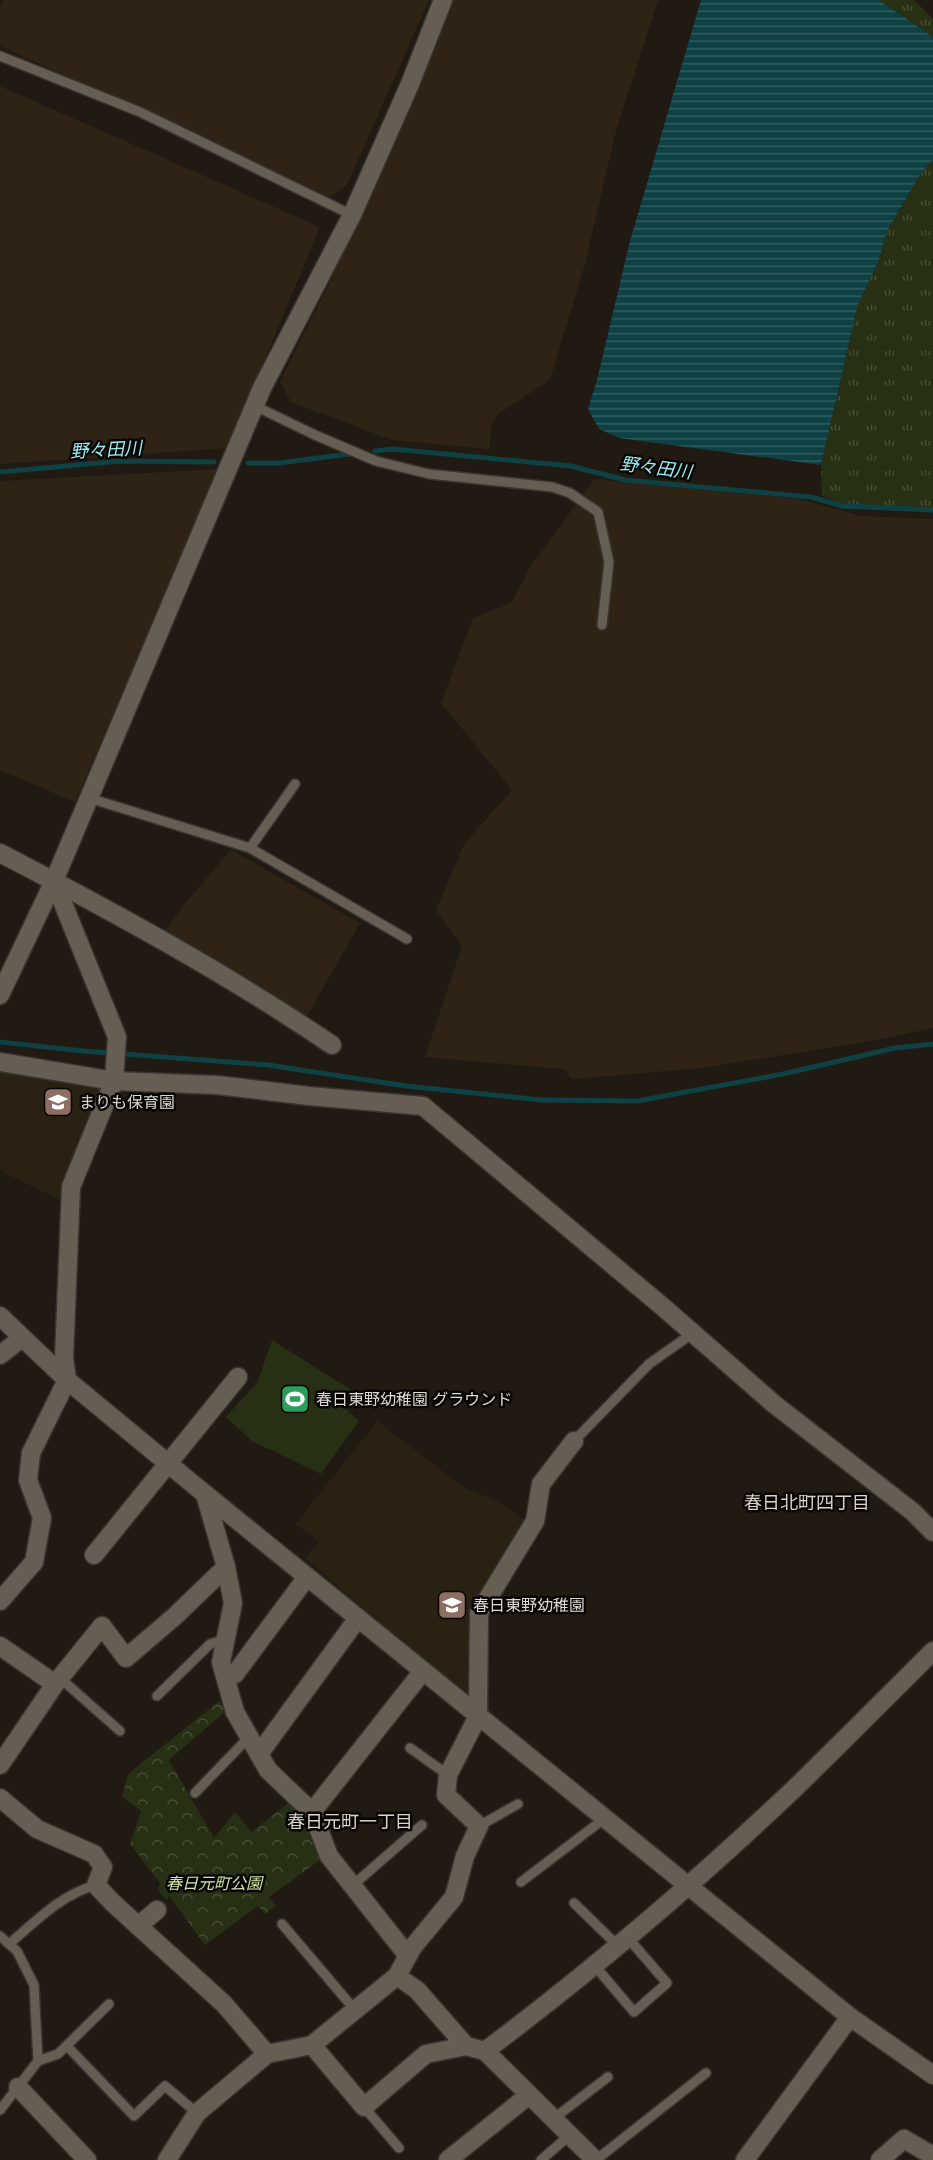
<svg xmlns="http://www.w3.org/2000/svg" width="933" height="2160" font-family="'Noto Serif','Noto Sans JP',serif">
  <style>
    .built { fill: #2e2315 }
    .education { fill: #2a2112 }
    .grass { fill: url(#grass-tufts) }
    .park { fill: url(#park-crowns) }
    .pitch { fill: #272f14 }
    .water { fill: url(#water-rules) }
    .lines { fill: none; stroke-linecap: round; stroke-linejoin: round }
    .stream { stroke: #0e4144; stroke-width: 5 }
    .lane-casing { stroke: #39342f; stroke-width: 12 }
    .street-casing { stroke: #39342f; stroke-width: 21 }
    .lane { stroke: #665d53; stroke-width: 9 }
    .street { stroke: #665d53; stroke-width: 18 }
    .labels { text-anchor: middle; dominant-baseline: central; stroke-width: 5; stroke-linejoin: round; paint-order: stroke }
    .poi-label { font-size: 16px; fill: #ded9d3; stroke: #080604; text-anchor: start }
    .park-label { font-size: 16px; font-style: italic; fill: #cfe2a6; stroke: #080604 }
    .water-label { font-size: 18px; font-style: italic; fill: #99edf3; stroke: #080604 }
    .neighbourhood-label { font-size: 18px; fill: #dcd2c7; stroke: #080604 }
  </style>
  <defs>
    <pattern id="grass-tufts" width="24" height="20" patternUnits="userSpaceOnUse" patternTransform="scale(1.5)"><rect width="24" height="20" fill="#272f14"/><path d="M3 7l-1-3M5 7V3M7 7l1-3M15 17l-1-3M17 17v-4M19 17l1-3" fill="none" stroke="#464d35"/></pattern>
    <pattern id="park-crowns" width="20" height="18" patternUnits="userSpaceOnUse" patternTransform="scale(1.5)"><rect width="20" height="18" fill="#272f14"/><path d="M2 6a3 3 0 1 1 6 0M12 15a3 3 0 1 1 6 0" fill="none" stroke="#464d35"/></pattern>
    <pattern id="water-rules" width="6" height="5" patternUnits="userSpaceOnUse" patternTransform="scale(1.5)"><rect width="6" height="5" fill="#0e4144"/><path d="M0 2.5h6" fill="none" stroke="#315c5e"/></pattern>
  </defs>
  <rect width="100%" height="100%" fill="#211a12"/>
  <g class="built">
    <path d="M3,0H429L347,185L330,197L0,46V6Z"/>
    <path d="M450,0H658L616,131L585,264L550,380L498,414L491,427L489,449L392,440L291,402L280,382L328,286L424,71Z"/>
    <path d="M0,86L320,227L228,448L0,464Z"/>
    <path d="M219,469L75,802L0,770V481Z"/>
    <path d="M594,479L800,499L861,516L933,519V1028L877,1040L702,1068L572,1079L563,1069L425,1057L462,946L436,910L464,844L512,790L441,703L473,618L511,603L529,569Z"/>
    <path d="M231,850L360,923L306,1018L164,932L186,902Z"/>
  </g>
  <g class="education">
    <path d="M0,1066L101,1087L61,1200L8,1175L0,1168Z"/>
    <path d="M377,1421L465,1488L501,1503L530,1524L475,1605L474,1697L469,1699L305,1558L319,1541L295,1524Z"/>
  </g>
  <g class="grass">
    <path d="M879,0H914L933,19V37Z"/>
    <path d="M933,160V508L848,506L822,496L821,465L858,304L879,260L886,233L921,173Z"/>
  </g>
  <path class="park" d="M219,1701L226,1711L169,1760L214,1838L235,1812L251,1832L292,1800L304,1815L311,1841L324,1857L269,1897L276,1906L265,1914L258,1906L205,1945L169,1896L167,1901L158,1890L160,1883L130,1844L141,1811L122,1797L128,1774Z"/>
  <path class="pitch" d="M272,1340L353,1391L344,1407L359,1421L321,1474L252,1441L226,1417L258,1381Z"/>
  <path class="water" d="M701,0H879L933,37V160L921,173L886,233L879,260L858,304L821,465L619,438L599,429L588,409L597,380L630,241Z"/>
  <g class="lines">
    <g class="stream">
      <path d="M375,451L393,449L571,466L625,480L811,497L842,506L933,510"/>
      <path d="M248,463H279L349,454"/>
      <path d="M0,472L121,461L214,462"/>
      <path d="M0,1042L83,1051L268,1065L406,1086L542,1100L637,1101L783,1074L895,1048L933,1044"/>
    </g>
    <g class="lane-casing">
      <g id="lane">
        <path d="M0,56L140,112L352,215"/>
        <path d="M255,406L315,435L376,461L429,474L552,487L570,493L598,512L609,562L602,625"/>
        <path d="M89,798L250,848L407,939"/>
        <path d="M250,848L295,784"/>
        <path d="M574,1441L649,1364L693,1333"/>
        <path d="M60,1678L120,1731"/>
        <path d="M157,1696L210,1644L226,1639"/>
        <path d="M410,1748L448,1775"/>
        <path d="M195,1793L249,1737"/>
        <path d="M479,1826L518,1804"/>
        <path d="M521,1882L605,1818"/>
        <path d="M352,1886L422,1825"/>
        <path d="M574,1903L617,1945"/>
        <path d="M282,1924L355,2010"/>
        <path d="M0,1936L17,1951L34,1985L38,2061L0,2110"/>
        <path d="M9,1944C36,1921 62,1894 96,1885"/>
        <path d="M595,1966L634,2012L667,1983L627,1937"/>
        <path d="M67,2046L134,2116L165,2086L197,2113"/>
        <path d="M38,2061L58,2054L109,2004"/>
        <path d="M364,2107L399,2148"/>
        <path d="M553,2119L608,2077"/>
        <path d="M541,2160L570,2135"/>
        <path d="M596,2160L706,2073"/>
      </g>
    </g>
    <g class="street-casing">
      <g id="street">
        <path d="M0,853C114,912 226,973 332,1045"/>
        <path d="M0,995L54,881L262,388L352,215L410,84L443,0"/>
        <path d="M0,1062L114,1081L217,1085L309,1096L423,1106L663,1307L774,1404L913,1512L933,1532"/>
        <path d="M0,1316L67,1380L205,1494L850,2017L933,2075"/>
        <path d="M0,1355L22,1338"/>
        <path d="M205,1494L226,1567L233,1603L221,1662L235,1712L268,1770L312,1812L329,1856L408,1956"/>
        <path d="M94,1555L238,1377"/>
        <path d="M0,1601L34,1562L42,1518L28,1480L31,1453L67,1380L64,1358L71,1187L114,1081L117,1037L54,881"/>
        <path d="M0,1646L55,1684"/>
        <path d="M225,1676L235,1674L307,1577"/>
        <path d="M259,1754L358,1618"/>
        <path d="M0,1765L55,1684L102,1626L126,1658L174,1617L226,1567"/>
        <path d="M0,1798L37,1829L94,1854L103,1867L96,1885L113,1903L224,2004L267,2054"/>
        <path d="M312,1812L423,1671"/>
        <path d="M138,1926L157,1910"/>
        <path d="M397,1976L417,1990L466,2046L485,2051L595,2160"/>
        <path d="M312,2045L364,2107L426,2054L466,2046"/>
        <path d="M485,2051C593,1970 696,1882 794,1789C841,1743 887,1697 933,1651"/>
        <path d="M18,2087L87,2160"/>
        <path d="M167,2160L197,2113L267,2054L312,2045L397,1976L412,1948L454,1897L465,1856L479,1826L446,1795L448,1775L478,1716L479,1613L535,1521L541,1484L574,1441"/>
        <path d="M448,2160L529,2095"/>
        <path d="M745,2160L850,2017"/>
        <path d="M880,2160L904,2139L933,2156"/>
      </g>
    </g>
    <use href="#lane" class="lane"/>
    <use href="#street" class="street"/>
  </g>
  <defs>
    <g id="school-square" transform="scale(1.5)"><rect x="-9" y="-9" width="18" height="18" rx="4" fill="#8d6e63" stroke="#080604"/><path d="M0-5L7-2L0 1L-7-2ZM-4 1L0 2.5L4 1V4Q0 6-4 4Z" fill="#fff"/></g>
    <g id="stadium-square" transform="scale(1.5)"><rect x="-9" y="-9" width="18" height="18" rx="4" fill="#2e9e5b" stroke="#080604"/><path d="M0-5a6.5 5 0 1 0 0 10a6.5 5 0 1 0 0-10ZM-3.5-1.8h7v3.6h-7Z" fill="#fff"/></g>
  </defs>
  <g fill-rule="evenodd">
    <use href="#school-square" x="58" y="1102"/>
    <use href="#stadium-square" x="295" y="1399"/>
    <use href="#school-square" x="452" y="1605"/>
  </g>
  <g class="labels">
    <g class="poi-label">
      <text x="79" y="1102">まりも保育園</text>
      <text x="316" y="1399">春日東野幼稚園 グラウンド</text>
      <text x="473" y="1605">春日東野幼稚園</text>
    </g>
    <g class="park-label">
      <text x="214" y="1883">春日元町公園</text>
    </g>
    <g class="water-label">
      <text transform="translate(106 449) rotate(-3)">野々田川</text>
      <text transform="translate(656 467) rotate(7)">野々田川</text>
    </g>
    <g class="neighbourhood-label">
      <text x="807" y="1502">春日北町四丁目</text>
      <text x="350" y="1821">春日元町一丁目</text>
    </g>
  </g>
</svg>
